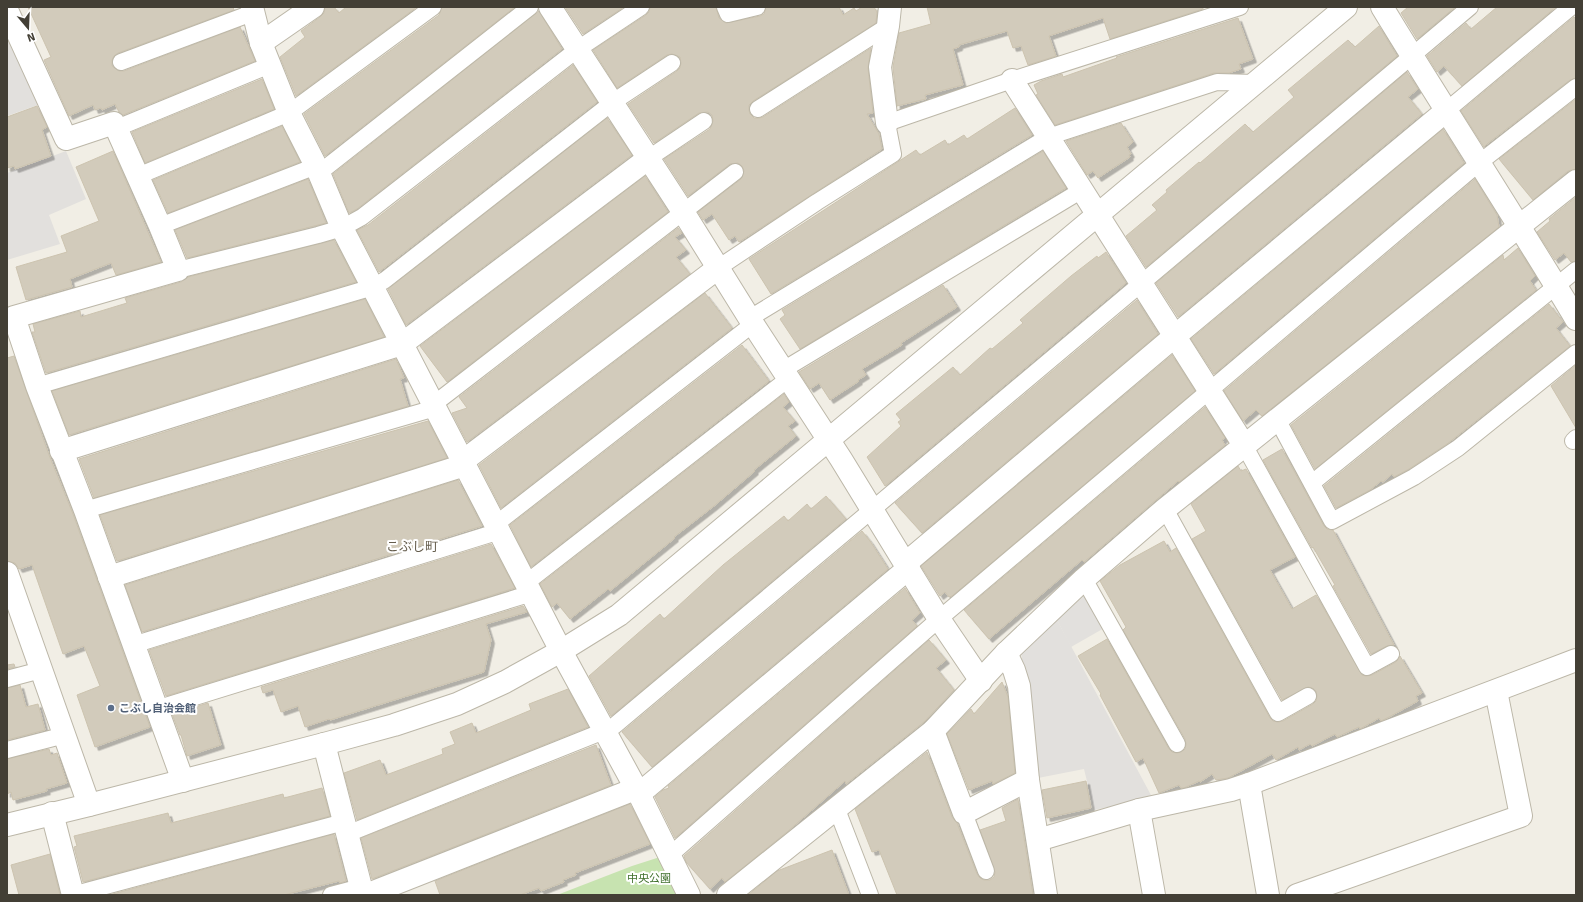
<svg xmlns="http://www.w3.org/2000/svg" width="1583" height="902" font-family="Signika,'Noto Sans JP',sans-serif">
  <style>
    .green { fill: #c7e3b0 }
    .parking { fill: #e2e0dd }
    .building { fill: #d2cbbb; stroke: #ccc3af; filter: url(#shadow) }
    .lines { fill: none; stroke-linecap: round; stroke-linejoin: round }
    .service-casing { stroke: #bcb7a8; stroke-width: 18 }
    .minor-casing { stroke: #bcb7a8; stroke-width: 24 }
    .tertiary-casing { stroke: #bcb7a8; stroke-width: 24 }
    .service { stroke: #fff; stroke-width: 16 }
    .minor { stroke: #fff; stroke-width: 22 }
    .tertiary { stroke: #fff; stroke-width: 22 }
    .service-dot { fill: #5c6f8a; stroke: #fff; stroke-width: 1.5 }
    .labels { text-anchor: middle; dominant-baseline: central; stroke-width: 4; stroke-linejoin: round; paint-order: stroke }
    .service-label { font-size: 11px; font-weight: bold; fill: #4e5e75; stroke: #fff; text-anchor: start }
    .park-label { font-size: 11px; fill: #40702d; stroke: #fff }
    .quarter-label { font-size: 13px; fill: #655d4d; stroke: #fff }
  </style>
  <defs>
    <filter id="shadow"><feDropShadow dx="3.5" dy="3.5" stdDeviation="0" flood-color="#0004"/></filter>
  </defs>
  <rect width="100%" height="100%" fill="#f1eee5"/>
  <path class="green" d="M660,857L677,895H557L632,866Z"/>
  <g class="parking">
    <path d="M7,36L38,105L7,116Z"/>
    <path d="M66,151L86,199L49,215L60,244L7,260V173Z"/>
    <path d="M1084,596L1090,597L1106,627L1071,647L1057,620Z"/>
    <path d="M1057,620L1152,797L1094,810L1084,769L1038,778L1021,652Z"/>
  </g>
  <g class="building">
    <path d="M28,7H233L234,10L118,53L114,56L112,60V66L119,71H124L240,27L255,61L123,115L119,112L115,104L102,110L101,108L95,110L93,105L69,116L44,60L51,57Z"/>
    <path d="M325,7H334L339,13L346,7H417L296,96L280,57L305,37L301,31L320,17L324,13Z"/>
    <path d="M442,7H515L325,156L304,114L439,15Z"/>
    <path d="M565,7H624L583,34Z"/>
    <path d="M650,7H716L719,18L726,23L760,16L764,14L766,7H839L843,15L854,8L856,11L862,7H874L877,12L876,23L753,101L749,105V110L750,114L754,118H759L763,117L871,48L868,68L873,113L867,114L879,134L882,149L739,242L735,236L729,240L712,214L703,220L698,212L741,179L744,171L742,166L738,163L730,164L688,196L664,159L710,129L713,121L712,115L708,112L699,113L654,143L628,104L677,71L680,68L681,63L680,57L672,54L667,55L617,88L593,50L646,15L649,12Z"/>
    <path d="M927,7H1203V9L1110,39L1103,18L1049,36L1056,56L1028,65L1021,46L1013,48L1007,31L959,45V47L953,49L963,85L925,95L926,99L897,106L893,67L899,33L931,24Z"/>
    <path d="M1408,7H1452L1454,8L1417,39L1401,13Z"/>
    <path d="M1497,7H1556L1462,86L1444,66L1437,72L1427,56L1466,23L1471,29Z"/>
    <path d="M539,11L562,49L357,209L349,213L333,174Z"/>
    <path d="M1574,17L1576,19V78L1570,80L1487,144L1484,147L1461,111Z"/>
    <path d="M1238,18L1253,59L1239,64L1241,69L1229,73H1214L1055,125L1036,95L1038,94L1034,85L1041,81L1062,74L1063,77L1117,58L1116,57Z"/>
    <path d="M1379,26L1397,56L1146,267L1126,236L1157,210L1152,205L1167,192L1166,190L1199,162L1200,163L1245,124L1253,132L1294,97L1288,90L1348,40L1355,47Z"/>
    <path d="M573,65L597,102L379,272L357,230L368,225Z"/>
    <path d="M1407,72L1418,89L1408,97L1422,114L1178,317L1156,283Z"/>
    <path d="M262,79L274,109L145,163L132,132Z"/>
    <path d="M1576,99V169L1568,171L1533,200L1499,159Z"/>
    <path d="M37,106L47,127L42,130L51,156L15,169L14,166L7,168V117Z"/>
    <path d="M1015,108L1032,135L771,294L749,259L916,150L920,155L945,140L948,145L964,135L967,139Z"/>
    <path d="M607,118L632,155L406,325L388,289Z"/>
    <path d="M1121,123L1133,142L1127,147L1131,154L1129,155L1130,157L1098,178L1093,171L1087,175L1066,141Z"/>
    <path d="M282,126L300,162L168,213L153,180Z"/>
    <path d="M1443,129L1464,163L1214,374L1191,339Z"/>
    <path d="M113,151L161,262L116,275L111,263L70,279L72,287L26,300L16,267L67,252L61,236L99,221L76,167Z"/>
    <path d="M1043,151L1066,188L800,349L780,319L785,315L782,310Z"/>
    <path d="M645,176L668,212L447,382L420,346Z"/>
    <path d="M308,179L326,223L187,258L175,230Z"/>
    <path d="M1475,179L1497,215L1499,227L1262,416L1256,410L1243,421L1224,391Z"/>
    <path d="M1576,197V261L1571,262L1564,253L1555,260L1537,232L1550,221L1549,219Z"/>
    <path d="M678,228L682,233L675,237L686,250L676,257L690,274L467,442L452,413L467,408L459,397Z"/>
    <path d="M334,240L356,282L46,373L32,332H35L33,324L80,311L81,317L127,303L125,298L181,282L188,277Z"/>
    <path d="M1518,248L1535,276L1530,281L1536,290L1315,469L1291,425L1503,255L1504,260Z"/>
    <path d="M1106,252L1126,283L885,486L867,457L901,426L898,422L901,420L896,414L953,367L960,375L990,348L992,349L1023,323L1020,320L1071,276L1097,256L1098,258Z"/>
    <path d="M943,285L957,307L901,343L902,345L862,369L866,375L858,380L859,381L830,400L819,383L810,389L799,372Z"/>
    <path d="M705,293L732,328L501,508L479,465Z"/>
    <path d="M365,299L384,337L69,435L52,391Z"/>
    <path d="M1137,300L1158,334L922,533L895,503Z"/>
    <path d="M1549,304L1563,322L1556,328L1570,346L1447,444L1409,469L1394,477L1392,474L1383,482L1381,481L1370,490L1336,508L1324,486Z"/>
    <path d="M742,345L769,381L531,567L510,525Z"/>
    <path d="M1172,355L1195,391L952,596L949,597L945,592L940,596L921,566Z"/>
    <path d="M14,356L49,455L73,514L150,727L95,747L77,695L100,686L84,646L63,654L32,565L19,569L15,563L7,561V358Z"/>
    <path d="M396,359L404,378L400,379L408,406L94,498L79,459Z"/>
    <path d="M1576,365V428L1551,386Z"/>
    <path d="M784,394L789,402L783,407L795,421L788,426L796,436L754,470L755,471L714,506L674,537L675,538L610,591L608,589L570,619L557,603L552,607L540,584Z"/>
    <path d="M1205,407L1225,438L1222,440L1225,445L1179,482L1178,481L1084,562L1082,560L989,639L964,610Z"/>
    <path d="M428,421L447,458L117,561L100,515Z"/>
    <path d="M1282,449L1324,526L1327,529L1333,530L1394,645L1387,646L1371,654L1333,586L1335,585L1313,547L1312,548L1263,460Z"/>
    <path d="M1238,466L1241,471L1246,469L1295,557L1270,570L1292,609L1316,595L1362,675L1366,676L1372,675L1396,662L1400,656L1422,693L1416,696L1418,701L1389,717L1381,721L1379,718L1360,729L1359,727L1337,737L1335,734L1312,746L1310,744L1299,750L1298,747L1276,760L1272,754L1228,778L1216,780L1212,774L1200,782L1199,781L1184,788H1181L1179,785L1159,793L1143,758L1136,762L1100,695L1101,694L1078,656L1107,639L1169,749L1172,752L1177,753L1181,752L1185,749L1186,744L1185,739L1123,630L1126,627L1100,581L1120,565L1164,541L1170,552L1176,548L1270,718L1273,721L1278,722L1283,721L1313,704L1316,701L1317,696L1316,691L1312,688L1308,687L1282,700L1192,539L1206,531L1191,504Z"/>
    <path d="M458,480L482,526L142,632L125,585Z"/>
    <path d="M826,496L846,519L611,716L589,676L660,614L664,619L723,565L784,516L788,521L807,504L811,509Z"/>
    <path d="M862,531L870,541L888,569L652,767L622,732Z"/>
    <path d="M491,544L515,588L166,696L149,650Z"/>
    <path d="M905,588L920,613L912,620L917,626L675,838L655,797L663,790L669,788L668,786Z"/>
    <path d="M523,606L527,612L486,624L491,640L484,672L330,720L329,719L305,727L298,706L281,712L273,690L263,693L261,687Z"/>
    <path d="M929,640L946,660L936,668L954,690L924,722L846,784L845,781L787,832L725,882L722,878L710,889L686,862L684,856Z"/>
    <path d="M14,664L15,667L7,669V665Z"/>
    <path d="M1002,682L1008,697L1015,773L993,784L992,781L969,790L947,734L971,709L974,714Z"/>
    <path d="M20,685L26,707L38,704L45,730L7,740V688Z"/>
    <path d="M568,689L588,727L357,820L344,773L380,760L386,775L443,754L442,749L455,744L450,732L472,723L476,733L531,710L529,704Z"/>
    <path d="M208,703L221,745L187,756L181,735H180L172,714Z"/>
    <path d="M596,745L611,785L372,879L361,838Z"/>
    <path d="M49,749L51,755L57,753L67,783L46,789L47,791L13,800L11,792L7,794V759Z"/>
    <path d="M927,752L952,817L957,823L977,874L980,878L984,880H990L994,877L995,872L980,830L1006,821L1002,808L1018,799L1033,895H897L879,850L872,852L855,809Z"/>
    <path d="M1086,781L1091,808L1047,818L1042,790Z"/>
    <path d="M322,788L330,816L83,882L74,847L77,846L74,836L168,813L171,823L283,794L284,798Z"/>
    <path d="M630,804L650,844L575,873L576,875L563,880L564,882L541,891L539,888L520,895H440L435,881Z"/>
    <path d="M334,834L346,881L340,883L339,881L284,895H109Z"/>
    <path d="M832,850L849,895H748L777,871Z"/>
    <path d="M50,854L60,895H19L11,865Z"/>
  </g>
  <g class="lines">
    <g class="service-casing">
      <g id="service">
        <path d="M725,7L728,14L757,7"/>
        <path d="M121,62L252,13"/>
        <path d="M758,109L888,26"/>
        <path d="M1446,111L1571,7"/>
        <path d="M117,128L270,65"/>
        <path d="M649,158L704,121"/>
        <path d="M319,173L530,7"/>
        <path d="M138,176L289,113L433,7"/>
        <path d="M160,226L316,166"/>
        <path d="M718,268L817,202L893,154L887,123L1012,80L1240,7"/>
        <path d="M178,270L318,235L342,228L362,217L578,49L641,7"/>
        <path d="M750,318L1048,137L1217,82L1255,83"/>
        <path d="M783,370L1082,190"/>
        <path d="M37,386L373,287L385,280L613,102L672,63"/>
        <path d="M434,404L735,172"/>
        <path d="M1277,419L1332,521L1414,477L1458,448L1576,353"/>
        <path d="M1573,441L1576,438"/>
        <path d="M1244,445L1367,667L1391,654"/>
        <path d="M1312,483L1576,270"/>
        <path d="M1165,509L1278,713L1308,696"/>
        <path d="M85,510L435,408"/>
        <path d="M496,524L753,324"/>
        <path d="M1084,579L1177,744"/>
        <path d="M526,583L788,379"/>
        <path d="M133,645L500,531"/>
        <path d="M7,679L41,670"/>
        <path d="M156,709L532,593"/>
        <path d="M7,750L65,735"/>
        <path d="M836,807L870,895"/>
        <path d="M964,813L986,871"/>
        <path d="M347,834L604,731L614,726L873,509L1470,7"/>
        <path d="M669,856L939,619L1479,163L1576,87"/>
        <path d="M72,895L344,822"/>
        <path d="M331,895L361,887"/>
      </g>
    </g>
    <g class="minor-casing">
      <g id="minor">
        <path d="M252,7L261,43L289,113L316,166L342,228L561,651L639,794L689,895"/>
        <path d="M550,7L682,210L753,324L841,459L939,619L981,681"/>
        <path d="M1382,7C1446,112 1513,214 1576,319"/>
        <path d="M7,10L66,139L114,123L160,226L178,270L14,317L37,386L85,510L183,781"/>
        <path d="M261,43L313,7"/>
        <path d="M1012,80L1244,445"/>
        <path d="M887,123L880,67L888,26L890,7"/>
        <path d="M61,451L402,344L649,158"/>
        <path d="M463,461L718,268"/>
        <path d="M906,563L1175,336L1446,111"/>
        <path d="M7,573L89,805"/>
        <path d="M109,577L465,465"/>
        <path d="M1006,653L1014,670L1019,686L1028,780L1046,895"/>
        <path d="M933,731L964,813L1028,780"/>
        <path d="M324,744L363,895"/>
        <path d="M1249,784L1268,895"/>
        <path d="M639,794L909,568"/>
        <path d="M1139,810L1154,895"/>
        <path d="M52,813L73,895"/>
        <path d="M1038,840L1139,810L1231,790L1249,784L1576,660"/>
        <path d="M366,895L635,789"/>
        <path d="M728,895L933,731L1006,653L1084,579L1165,509L1576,181"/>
        <path d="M1297,895L1521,816L1496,691"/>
      </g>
    </g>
    <g class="tertiary-casing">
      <path id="tertiary" d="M7,825L89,805L324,744L394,725L457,704L505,682L561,651L619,615L1346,7"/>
    </g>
    <use href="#service" class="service"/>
    <use href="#minor" class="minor"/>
    <use href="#tertiary" class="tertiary"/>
  </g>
  <circle class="service-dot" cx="111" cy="708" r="4"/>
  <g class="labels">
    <g class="service-label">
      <text x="119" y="708">こぶし自治会館</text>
    </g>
    <g class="park-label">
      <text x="649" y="878">中央公園</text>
    </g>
    <g class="quarter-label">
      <text x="412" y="547">こぶし町</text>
    </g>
  </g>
  <rect width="1583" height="902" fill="none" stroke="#433f35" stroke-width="16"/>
  <g transform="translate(28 28) rotate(161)" stroke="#ffffff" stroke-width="3" paint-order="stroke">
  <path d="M0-3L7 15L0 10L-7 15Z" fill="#433f35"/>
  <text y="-6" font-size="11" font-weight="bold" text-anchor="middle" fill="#433f35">N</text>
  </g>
</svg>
